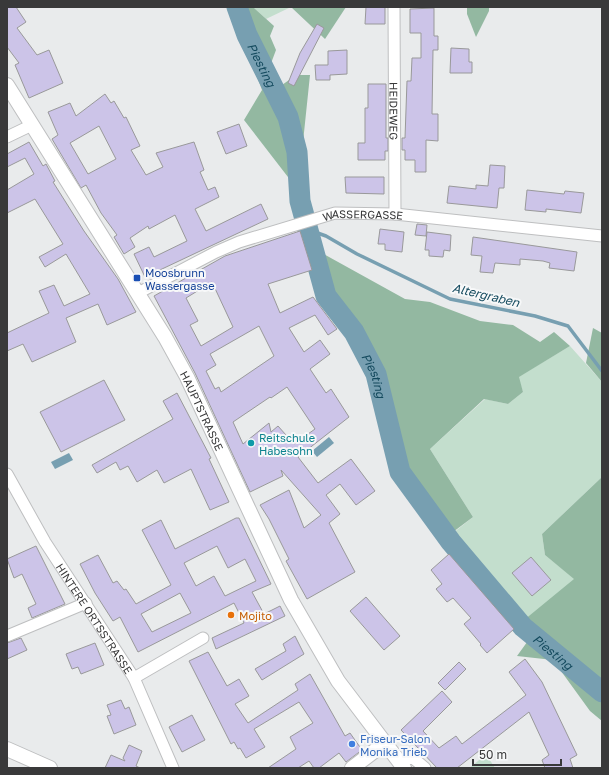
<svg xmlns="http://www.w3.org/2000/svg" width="609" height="775" font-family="'Golos Text',sans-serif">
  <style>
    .green { fill: #c3decd }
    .forest { fill: #93b8a1 }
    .water { fill: #779fb1 }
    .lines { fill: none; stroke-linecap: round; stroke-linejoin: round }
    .stream { stroke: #779fb1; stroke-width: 3.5 }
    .river { stroke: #779fb1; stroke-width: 21 }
    .building { fill: #ccc4e8; stroke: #99999a; fill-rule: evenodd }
    .minor-casing { stroke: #bebfc0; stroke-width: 13 }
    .major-casing { stroke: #bebfc0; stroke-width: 16 }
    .minor { stroke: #fff; stroke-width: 11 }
    .major { stroke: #fff; stroke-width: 14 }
    .transit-dot { fill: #1a4fb4; stroke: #f7f8f9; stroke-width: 1.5 }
    .culture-dot { fill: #0f9aa8; stroke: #f7f8f9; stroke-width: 1.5 }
    .food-dot { fill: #e8710a; stroke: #f7f8f9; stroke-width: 1.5 }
    .shop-dot { fill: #3f7fe0; stroke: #f7f8f9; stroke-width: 1.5 }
    .labels { text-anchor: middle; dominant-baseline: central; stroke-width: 4; stroke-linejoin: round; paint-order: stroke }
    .street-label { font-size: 11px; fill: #39393a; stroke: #f7f8f9 }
    .transit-label { font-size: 11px; fill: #164399; stroke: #f7f8f9; text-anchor: start }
    .culture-label { font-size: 11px; fill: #0d838f; stroke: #f7f8f9; text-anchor: start }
    .food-label { font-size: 11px; fill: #c56008; stroke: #f7f8f9; text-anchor: start }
    .shop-label { font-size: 11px; fill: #366cbe; stroke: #f7f8f9; text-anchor: start }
    .water-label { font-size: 12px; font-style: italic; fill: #144a5e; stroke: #f7f8f9 }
  </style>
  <rect width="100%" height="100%" fill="#e9ebec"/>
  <g class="green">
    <path d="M253,7H291L266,19Z"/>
    <path d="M570,346L602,382V477L542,534L545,555L575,579L526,620L463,548L453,533L473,517L430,449L485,399L508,404L523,392L518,377Z"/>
    <path d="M486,754L495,768H466L471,767Z"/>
  </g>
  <g class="forest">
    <path d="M231,7H253L274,26L270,36L276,50L270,66L282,85L296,75H310L298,190L244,120L262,90Z"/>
    <path d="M291,7H346L325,39Z"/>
    <path d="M467,7H489V11L476,37L467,14Z"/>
    <path d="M320,252L405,299L430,302L480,321L513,325L540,342L554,332L570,346L519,377L523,392L508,404L484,399L430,449L473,517L449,535L406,470L380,366L330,290Z"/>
    <path d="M593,328L602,333V382L586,363Z"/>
    <path d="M602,477V721L590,711L553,660L517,656L530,638L518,625L574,579L545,555L542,534Z"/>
  </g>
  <g class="water">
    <path d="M329,437L334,443L317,457L312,451Z"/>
    <path d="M69,453L73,460L55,469L51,462Z"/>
  </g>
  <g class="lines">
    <path class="stream" d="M309,230L326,236L357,254L450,299L535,316L568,326L602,371"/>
    <path class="river" id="s1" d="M237,7L247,35L288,117L297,152L300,201L326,296L354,332L376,374L400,472L451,542L523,627L602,692"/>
  </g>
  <g class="building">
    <path d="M7,7H16L26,22L17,28L37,55L49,50L63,83L29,98L15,65L19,63L7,47Z"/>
    <path d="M366,7H385V24H365Z"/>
    <path d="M434,8V36H438V50H433L432,114H438V141L426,140V172H415V160H405V150H402V138H405L407,81H411L412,58H421V33H410V9Z"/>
    <path d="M317,24L324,28L294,86L288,83L300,53Z"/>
    <path d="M451,48L469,49V62H472V73H450Z"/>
    <path d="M347,50V74L330,75V80H316L315,65H328V51Z"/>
    <path d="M368,84H386V138H388V151H385V160H358V143H365V108H368Z"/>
    <path d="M105,94L111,103L114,101L124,118L126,117L140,146L131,150L146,175L163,167L156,153L194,142L204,170L200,172L208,190L215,187L219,197L195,209L206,231L261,204L268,219L145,277L134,254L149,247L154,257L187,241L175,215L149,229L148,226L130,238L135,247L124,254L114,237L117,235L101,213L86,185L81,188L52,139L58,135L48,112L70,103L76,116ZM99,126L116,159L88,174L70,143Z"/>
    <path d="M239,124L247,146L226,154L217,132Z"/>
    <path d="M29,142L43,166L46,164L55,181L53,182L84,231L118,279L136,312L107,325L98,304L66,318L76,342L32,362L23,344L7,351V333L49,313L39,291L54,285L64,306L90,294L66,254L45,267L39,257L63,244L35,199L7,213V190L34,174L25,158L7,167V154Z"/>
    <path d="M490,165L505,166L504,188H499L497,208L447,203L449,186L476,189V185L488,186Z"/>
    <path d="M345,177H384V194L346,193Z"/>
    <path d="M527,190L564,194L565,191L584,193L581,213L546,209V212L525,210Z"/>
    <path d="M417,224L427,225L426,236L415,235Z"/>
    <path d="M380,229L404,232L402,252L385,250V244H378Z"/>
    <path d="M300,231L312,270L268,284L280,313L313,297L337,329L328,335L315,315L289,328L304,352L320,340L330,354L310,369L326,393L331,389L349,417L298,457L318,483L351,459L375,491L356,505L340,484L326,495L340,514L329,523L355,572L307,599L286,561L289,559L269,519L260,505L289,490L304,528L321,515L281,470L283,476L250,492L195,373L154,296L225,256ZM212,282L233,327L201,346L190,325L198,321L186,298ZM259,326L274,356L221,392L219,387L215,389L206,371L216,365L210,354ZM287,387L315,429L294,444L278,426L271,432L269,423L243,444L233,422L270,397L271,398Z"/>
    <path d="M427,232L451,235L450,251L444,250L443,257L429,256V250H425Z"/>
    <path d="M473,237L577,252L574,271L549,268L550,263L543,261L520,259V265L495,263L493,273L480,272L482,256L471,255Z"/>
    <path d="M104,380L125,420L61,452L40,412Z"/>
    <path d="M177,393L211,458L209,459L229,502L210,510L191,469L164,483L157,470L137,482L128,466L120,470L116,462L97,473L92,465L173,419L163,401Z"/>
    <path d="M236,518H239L271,584L252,592L264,614L280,606L285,616L216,649L212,638L244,623L234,603L138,652L120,617L113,621L95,593L80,564L98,555L113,583L117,581L124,590L126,589L136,604L171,585L142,530L161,520L175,549ZM217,546L228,568L245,559L256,581L225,596L214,576L196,586L184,563ZM180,593L191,613L152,632L141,614Z"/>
    <path d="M36,546L65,604L32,618L28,608L36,604L22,574L14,578L7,559Z"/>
    <path d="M449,554L514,629L487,653L480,645L481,644L464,624L471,618L453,598L447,602L436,589L442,584L431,570Z"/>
    <path d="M531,557L551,580L532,596L512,573Z"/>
    <path d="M366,597L400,636L384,650L350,611Z"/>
    <path d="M295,636L304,654L262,680L255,669L286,651L283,644Z"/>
    <path d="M21,638L27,650L7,659V643Z"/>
    <path d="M95,643L104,665L81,674L78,667L72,669L66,654Z"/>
    <path d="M208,652L227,686L239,679L249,696L235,704L248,723L298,690L295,684L310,674L345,736L350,733L362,750L346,762L339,753L319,768H314L309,761L298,768H268L296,749L290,737L313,723L299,702L254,729L265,747L246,758L240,748L238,749L234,742L231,744L189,661Z"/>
    <path d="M525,659L542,682L577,755L570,759L573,768H545L542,760L549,755L529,712L457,768H437L401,730L442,691L452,702L423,731L439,748L456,736L462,744L526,695L509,672Z"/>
    <path d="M459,662L466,669L445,690L438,683Z"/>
    <path d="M121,700L125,709L129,707L136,725L114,734L107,716L111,715L107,705Z"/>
    <path d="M192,715L205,740L182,752L169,727Z"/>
    <path d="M129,745L142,751L136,766L140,768H105L111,755L125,761L123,758Z"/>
  </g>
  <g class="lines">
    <g class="minor-casing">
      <g id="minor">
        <path id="s2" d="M394,7L395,214"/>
        <path d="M7,137L32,125"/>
        <path id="s3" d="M138,293L216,252L239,242L335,213L395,214L602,236"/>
        <path id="s4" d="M7,474L45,542L134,678L173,768"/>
        <path d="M7,636L86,603"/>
        <path d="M134,678L203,638"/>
        <path d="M399,760L413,758L425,768"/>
      </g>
    </g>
    <g class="major-casing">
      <g id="major">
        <path id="s5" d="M7,85L165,337L187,377L291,600L338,681L404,768"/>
        <path d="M7,749L50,768"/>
        <path d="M352,768L385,743"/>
      </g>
    </g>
    <use href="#minor" class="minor"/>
    <use href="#major" class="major"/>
  </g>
  <rect class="transit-dot" x="133" y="274" width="8" height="8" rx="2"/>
  <circle class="culture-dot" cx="251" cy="443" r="4"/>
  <circle class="food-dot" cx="231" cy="615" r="4"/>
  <circle class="shop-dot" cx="352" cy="744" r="4"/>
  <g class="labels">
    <g class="street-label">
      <text stroke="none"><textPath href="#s2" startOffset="104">HEIDEWEG</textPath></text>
      <text stroke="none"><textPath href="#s3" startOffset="241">WASSERGASSE</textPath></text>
      <text stroke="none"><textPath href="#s5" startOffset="380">HAUPTSTRASSE</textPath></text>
      <text stroke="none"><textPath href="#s4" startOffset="169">HINTERE ORTSSTRASSE</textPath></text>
    </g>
    <g class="transit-label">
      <text x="145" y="272">Moosbrunn<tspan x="145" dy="13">Wassergasse</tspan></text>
    </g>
    <g class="culture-label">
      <text x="259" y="437">Reitschule<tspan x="259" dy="13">Habesohn</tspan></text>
    </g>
    <g class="food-label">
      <text x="239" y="615">Mojito</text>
    </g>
    <g class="shop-label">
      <text x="360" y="738">Friseur-Salon<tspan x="360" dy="13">Monika Trieb</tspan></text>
    </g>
    <g class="water-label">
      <text stroke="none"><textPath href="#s1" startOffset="63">Piesting</textPath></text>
      <text transform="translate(486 295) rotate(13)">Altergraben</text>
      <text stroke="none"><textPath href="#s1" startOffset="399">Piesting</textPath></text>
      <text stroke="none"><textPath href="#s1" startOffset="736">Piesting</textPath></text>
    </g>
  </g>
  <rect width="609" height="775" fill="none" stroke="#39393a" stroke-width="16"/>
  <path d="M473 759v6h88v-6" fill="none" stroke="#39393a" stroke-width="2"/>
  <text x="479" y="759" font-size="12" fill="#39393a" stroke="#f7f8f9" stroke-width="3" paint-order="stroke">50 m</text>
</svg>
